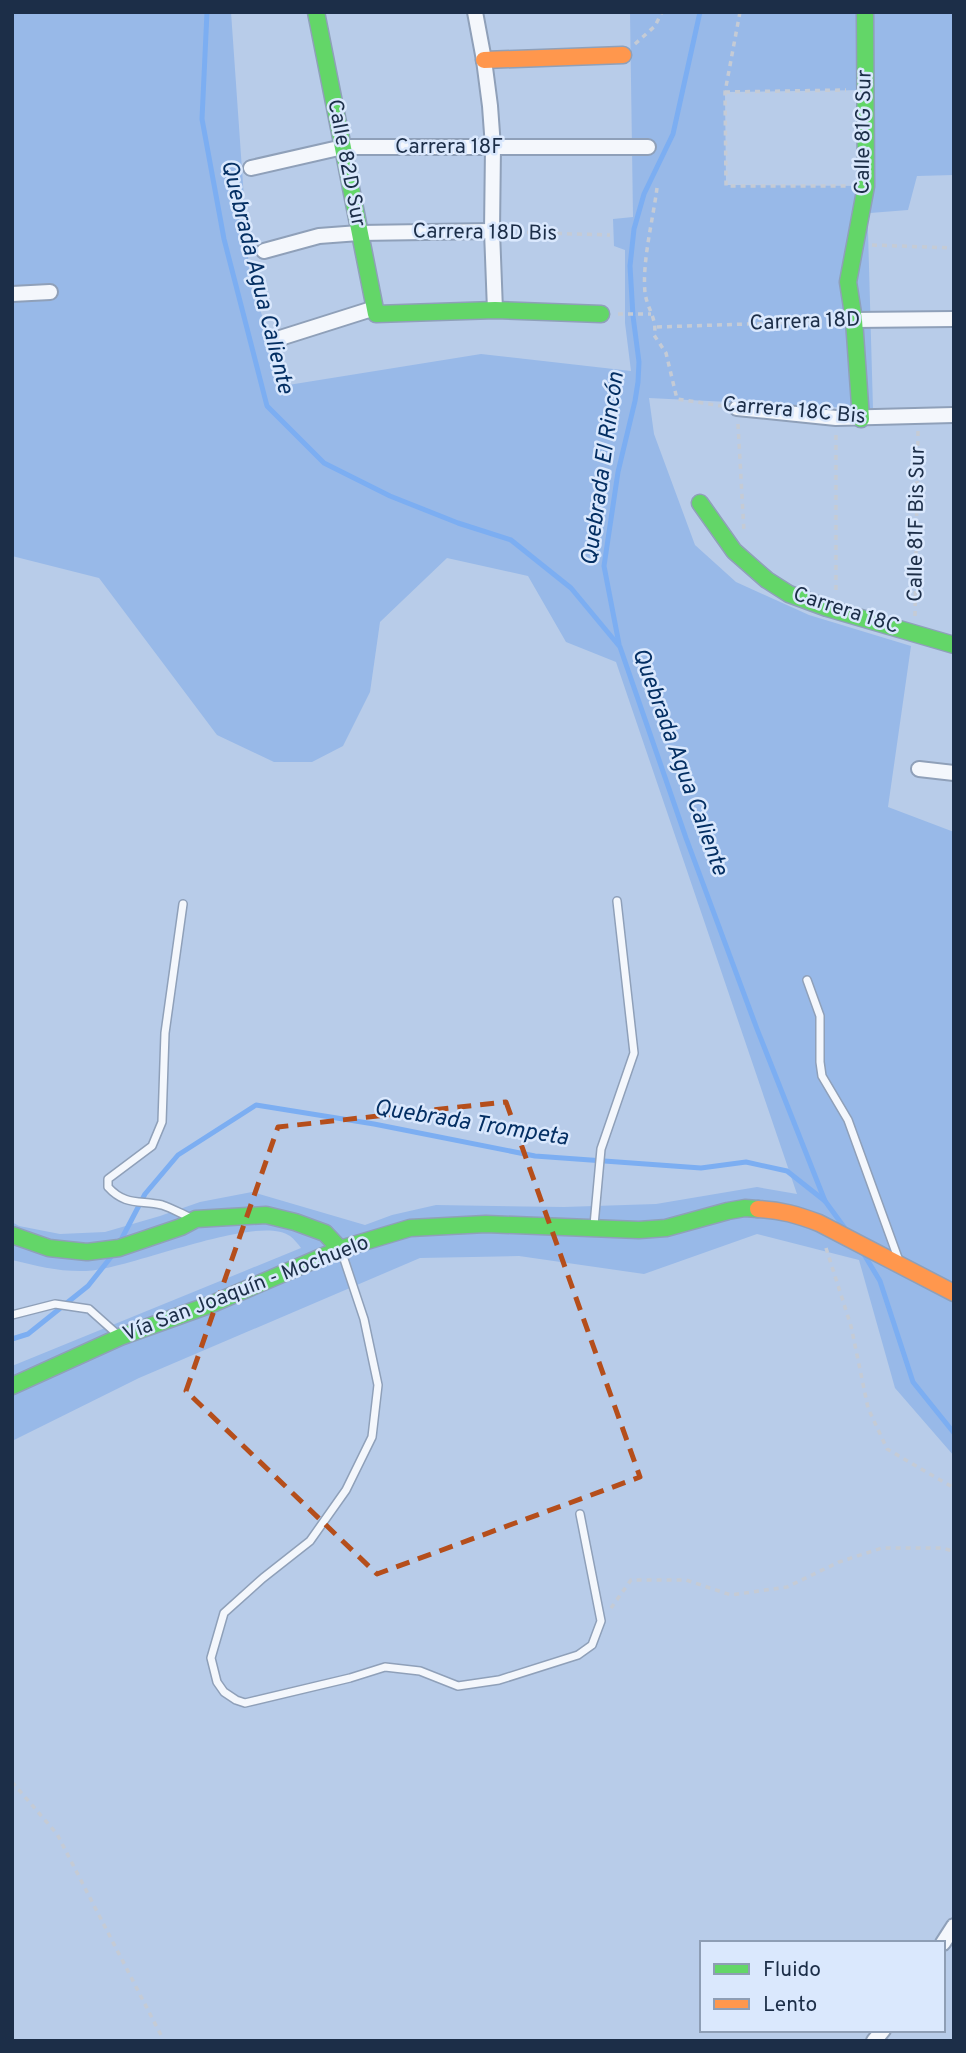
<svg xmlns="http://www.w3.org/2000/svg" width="966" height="2053" font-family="Overpass,sans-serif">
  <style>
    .green { fill: #98b9e8; fill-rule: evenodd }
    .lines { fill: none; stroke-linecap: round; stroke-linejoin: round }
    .stream { stroke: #7caef2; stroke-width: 5 }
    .lane-casing { stroke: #8fa0b9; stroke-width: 10 }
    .street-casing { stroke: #8fa0b9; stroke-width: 18 }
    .fast-casing { stroke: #8fa0b9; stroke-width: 19 }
    .slow-casing { stroke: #8fa0b9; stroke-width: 19 }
    .path { stroke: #c5cbd5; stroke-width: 3.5; stroke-dasharray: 5 5; stroke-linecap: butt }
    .lane { stroke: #f4f7fc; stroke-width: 7 }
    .street { stroke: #f4f7fc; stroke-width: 14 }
    .fast { stroke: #63d668; stroke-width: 16 }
    .slow { stroke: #ff974d; stroke-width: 16 }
    .marked { fill: none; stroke: #b54e1b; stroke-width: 5; stroke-dasharray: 14 9; stroke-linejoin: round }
    .labels { text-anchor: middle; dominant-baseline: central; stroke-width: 5; stroke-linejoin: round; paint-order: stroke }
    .street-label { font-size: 21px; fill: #1c2e48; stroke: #dae8fd }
    .water-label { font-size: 23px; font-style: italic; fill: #042f63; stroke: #dae8fd }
  </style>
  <rect width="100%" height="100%" fill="#b8cce9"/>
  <path class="green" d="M12,12H231L249,270L282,386L481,354L631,371L625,323V250L614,246L613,219L633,217L630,12H954V175L917,176L908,210L870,213L867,196L873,409L649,398L654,434L695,545L736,582L809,615L911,646L888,807L954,832V1456L895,1388L859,1260L757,1234L644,1274L519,1256L420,1258L139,1378L12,1441V1366L301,1248C298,1244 294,1239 290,1236C257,1213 131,1269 86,1271C60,1272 37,1266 12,1260V1222L19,1226L60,1234L105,1232L160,1216L200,1202L252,1192L365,1225L392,1215L436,1205L564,1207L656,1204L757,1187L797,1194L616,662L566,642L528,576L447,558L380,622L370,692L343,746L312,762H274L217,735L99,578L12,556ZM866,90V186L726,185L725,92Z"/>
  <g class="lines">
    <g class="stream">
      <path d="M207,12L202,119L224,239L267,406L324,463L390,496L458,523L511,540L571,588L620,647L686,838L757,1029L825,1201"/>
      <path d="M619,644L604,566L618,472L635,401L638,382L639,362L633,316L630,266L634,229L644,194L673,134L700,12"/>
      <path d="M122,1238L145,1194L178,1155L256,1105L374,1124L535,1156L701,1168L746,1162L787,1171L825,1201L844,1227"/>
      <path d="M865,1256L880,1281L913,1382L954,1433"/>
      <path d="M12,1339L28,1334L88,1286L111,1257"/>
    </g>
    <g class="lane-casing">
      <g id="lane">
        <path d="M183,904L165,1033L162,1122L152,1146L108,1179V1187C125,1206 140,1200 162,1205C171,1208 180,1213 189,1217"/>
        <path d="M807,980L820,1016V1062L822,1076L848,1120L898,1258"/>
        <path d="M594,1225L601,1149L634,1053L617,901"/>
        <path d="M342,1253L364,1319L378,1385L372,1437L346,1490L310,1541L263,1578L224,1613L211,1658L217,1682L224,1692L236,1700L245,1703L350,1678L385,1667L420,1671L458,1686L499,1680L578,1655L592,1645L601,1621L580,1514"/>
        <path d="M12,1315L55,1304L89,1309L117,1334"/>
      </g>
    </g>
    <g class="street-casing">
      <g id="street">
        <path d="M475,12L484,60L490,106L493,147L492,231L495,310"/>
        <path d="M251,168L343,147H648"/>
        <path d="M264,251L319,236L359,233L492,231"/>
        <path d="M12,294L50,292"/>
        <path d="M854,320L954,319"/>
        <path d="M277,339L375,308"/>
        <path d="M737,408L836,418L954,415"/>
        <path d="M919,769L954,773"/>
        <path d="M943,1943L954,1926"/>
        <path d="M874,2041L883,2030"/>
      </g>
    </g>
    <g class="fast-casing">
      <g id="fast">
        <path d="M316,12L376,314L495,310L601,314"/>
        <path d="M861,419L854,320L848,282L866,186L865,12"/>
        <path d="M700,503L734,551L767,580L789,594L827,608L954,645"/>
        <path d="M12,1235L49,1248L87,1252L119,1248L181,1227L196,1219L266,1215L295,1222L325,1233L340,1249"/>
        <path d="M12,1386L120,1337L212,1304L340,1249L410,1228L486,1224L639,1230L666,1228L728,1211L745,1208L758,1209"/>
      </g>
    </g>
    <g class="slow-casing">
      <g id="slow">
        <path d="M484,60L623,55"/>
        <path d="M758,1209C781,1210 798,1215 819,1223L954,1293"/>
      </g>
    </g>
    <g class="path">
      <path d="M740,12L725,92L726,186H847"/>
      <path d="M635,44L655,26L662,12"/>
      <path d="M725,92L846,90"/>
      <path d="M657,188C653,220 642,261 645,293C647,308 658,321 654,335L666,353L677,399L722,406"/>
      <path d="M507,232L610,235"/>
      <path d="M872,245L954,248"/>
      <path d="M618,314H651"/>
      <path d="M657,327L835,321"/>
      <path d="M738,424L744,532"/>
      <path d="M836,590V434"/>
      <path d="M915,616L918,431"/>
      <path d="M826,1248L851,1326L868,1408L887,1449L954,1488"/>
      <path d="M611,1608L631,1580H686L731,1595L787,1587L839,1562L882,1548H941L954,1551"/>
      <path d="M12,1782L57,1834L164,2041"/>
    </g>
    <use href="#lane" class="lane"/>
    <use href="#street" class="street"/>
    <use href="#fast" class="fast"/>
    <use href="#slow" class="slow"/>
  </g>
  <path class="marked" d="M506,1102L640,1477L377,1574L186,1391L278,1127Z"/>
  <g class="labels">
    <g class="street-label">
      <text transform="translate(864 132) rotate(-89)">Calle 81G Sur</text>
      <text x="449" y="147">Carrera 18F</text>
      <text transform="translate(346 163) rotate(79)">Calle 82D Sur</text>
      <text transform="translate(485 233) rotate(1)">Carrera 18D Bis</text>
      <text transform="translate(805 322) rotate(-2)">Carrera 18D</text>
      <text transform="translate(794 411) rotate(5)">Carrera 18C Bis</text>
      <text transform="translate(917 524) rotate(-89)">Calle 81F Bis Sur</text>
      <text transform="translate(846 611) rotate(18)">Carrera 18C</text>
      <text transform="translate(246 1289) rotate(-21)">Vía San Joaquín - Mochuelo</text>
    </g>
    <g class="water-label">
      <text transform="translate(256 277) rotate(76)">Quebrada Agua Caliente</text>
      <text transform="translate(604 469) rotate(-82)">Quebrada El Rincón</text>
      <text transform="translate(679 762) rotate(70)">Quebrada Agua Caliente</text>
      <text transform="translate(471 1124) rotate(9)">Quebrada Trompeta</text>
    </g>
  </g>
  <rect width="966" height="2053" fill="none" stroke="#1c2e48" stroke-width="28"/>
  <rect x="700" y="1941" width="245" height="91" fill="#dae8fd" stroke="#8e9eb5" stroke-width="2"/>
  <rect x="714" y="1964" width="35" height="10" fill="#63d668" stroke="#8e9eb5" stroke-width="2"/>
  <text x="763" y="1976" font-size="21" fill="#1c2e48">Fluido</text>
  <rect x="714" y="1999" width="35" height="10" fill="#ff974d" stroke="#8e9eb5" stroke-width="2"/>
  <text x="763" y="2011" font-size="21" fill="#1c2e48">Lento</text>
</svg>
